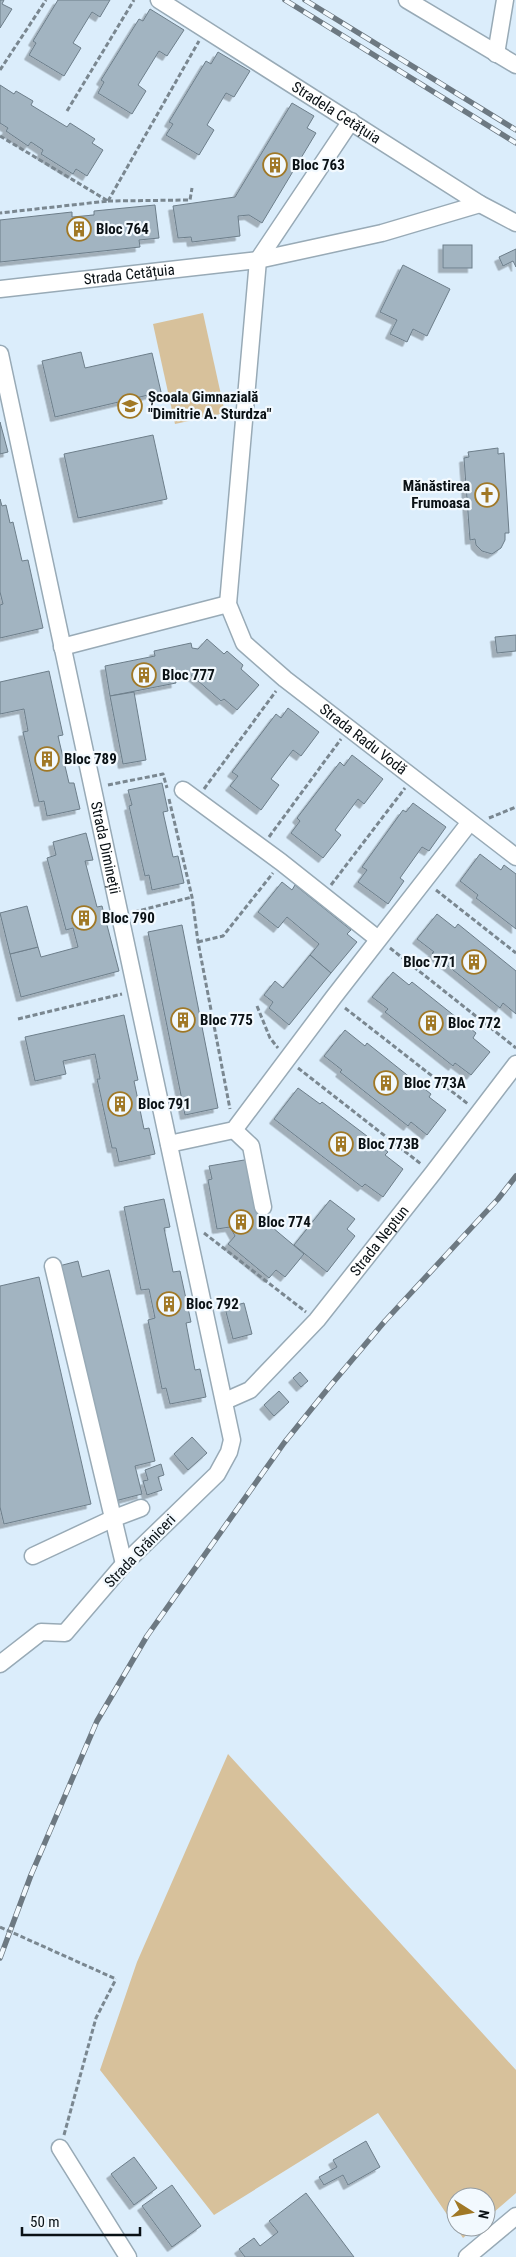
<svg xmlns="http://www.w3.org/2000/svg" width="516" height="2257" font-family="'Roboto Condensed',sans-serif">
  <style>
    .green { fill: #d7c19b }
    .building { fill: #a2b4c1; stroke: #6d7e8a; filter: url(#shadow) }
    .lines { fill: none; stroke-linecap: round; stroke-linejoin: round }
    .minor-casing { stroke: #98aab6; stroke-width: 19 }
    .path { stroke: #7a8790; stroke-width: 3; stroke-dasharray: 5 2.5; stroke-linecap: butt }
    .minor { stroke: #fff; stroke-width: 16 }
    .rail-casing { stroke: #6d7982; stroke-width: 5.5 }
    .rail { stroke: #f2f9fe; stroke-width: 4; stroke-dasharray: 11; stroke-linecap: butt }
    .path-bridge { stroke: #7a8790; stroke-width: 3; stroke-dasharray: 5 2.5; stroke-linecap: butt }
    .labels { text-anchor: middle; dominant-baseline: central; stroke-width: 4.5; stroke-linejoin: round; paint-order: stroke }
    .street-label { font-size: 15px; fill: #0a1115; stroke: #f2f9fe }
    .poi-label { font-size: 15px; font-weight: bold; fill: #0a1115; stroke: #f2f9fe; text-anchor: start }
  </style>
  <defs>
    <filter id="shadow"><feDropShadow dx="-4.5" dy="4.5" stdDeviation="0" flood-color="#0004"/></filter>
  </defs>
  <rect width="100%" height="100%" fill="#dbedfb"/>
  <g class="green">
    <path d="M203,313L225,413L175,424L153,324Z"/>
    <path d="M228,1754L516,2070V2193L486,2219V2197H456V2227H476L463,2238L378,2113L214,2215L100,2070L137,1962Z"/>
  </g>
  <g class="building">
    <path d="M0,0H4L2,4L12,9L0,28Z"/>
    <path d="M58,0H110L100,17L92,12L73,43L81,48L64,76L29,55L36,43L33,41Z"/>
    <path d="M150,9L184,30L167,56L159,51L138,85L146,91L132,114L98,93L104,82L101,80L139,19L143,21Z"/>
    <path d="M218,52L250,71L234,97L226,93L207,125L214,130L199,155L166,135L173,124L169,122L206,61L211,64Z"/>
    <path d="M0,85L14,94L16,91L33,101L31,105L67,127L70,123L95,139L92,143L103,150L87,176L76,169L73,174L41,154L43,150L31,142L28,146L6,131L8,128L0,123Z"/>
    <path d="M292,103L314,116L307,128L316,133L262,223L249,215L238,216L240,236L192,242L191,237L178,238L173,206L235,197Z"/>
    <path d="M155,205L159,238L139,240L140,247L0,262V220L72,212V217L94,215V211Z"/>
    <rect x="443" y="245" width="29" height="23"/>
    <path d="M516,249V267L513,261L503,266L499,257Z"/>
    <path d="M403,265L450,289L427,336L413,329L407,342L390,334L397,320L380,312Z"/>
    <path d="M81,352L85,368L152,353L161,392L55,417L42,361Z"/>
    <path d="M0,422L8,452L0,454Z"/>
    <path d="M153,435L167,499L78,518L64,454Z"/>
    <path d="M498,448V454L504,453L509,533H505V540L501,548L492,554L482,551L476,545L475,539L470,540L464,458L469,457L468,452Z"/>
    <path d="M0,499L2,506L6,505L10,523L13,522L22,561L28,560L43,628L0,638V605L3,604L0,592Z"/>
    <path d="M516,635V651L497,653L495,637Z"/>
    <path d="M207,639L224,654L227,651L243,665L241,669L259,685L237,710L224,699L221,701L189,673L174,676L176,683L110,696L105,666L155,656L154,651L191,643L192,648L198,649Z"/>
    <path d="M49,671L63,735L58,736L69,783H74L80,809L47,816L44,801L39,802L23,732L28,731L24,709L0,714V682Z"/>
    <path d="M134,692L146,760L123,764L110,696Z"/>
    <path d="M288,708L319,732L301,756L293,750L271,779L279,785L261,810L230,786L238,776L232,772L276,714L281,718Z"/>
    <path d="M352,755L383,779L364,804L358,799L335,830L341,835L323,858L291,833L300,821L297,818L340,762L344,766Z"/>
    <path d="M162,783L168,811L163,812L173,857L178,856L184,883L152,890L149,875L145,876L129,806L132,805L128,790Z"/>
    <path d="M413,803L446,827L429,851L422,847L400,878L404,881L388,904L358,882L367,870L362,867L403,810L406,812Z"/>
    <path d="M86,833L93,860L85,861L97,907L102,906L119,971L21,997L10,954L38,947L41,957L78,947L73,928L66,930L47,858L56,855L53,842Z"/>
    <path d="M480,854L501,870L504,865L516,874V929L476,898L478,895L460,881Z"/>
    <path d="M282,882L292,890L295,885L351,930L347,934L357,942L331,973L310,955L319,944L287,917L278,928L258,912Z"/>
    <path d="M27,906L38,947L10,954L0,913Z"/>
    <path d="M437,914L455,928L458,924L516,971V1014L503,1003L500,1008L432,953L434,952L417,939Z"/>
    <path d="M182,925L218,1108L185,1115L148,932Z"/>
    <path d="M310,955L331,973L289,1025L269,1008L273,1002L264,995L275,981L283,988Z"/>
    <path d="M393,972L409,985L412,982L476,1033L473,1038L490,1052L471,1075L455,1063L453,1066L385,1012L388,1009L372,997Z"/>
    <path d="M124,1015L138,1080L134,1081L144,1129L149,1128L155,1154L119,1162L116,1148H112L97,1079H100L95,1054L63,1061L66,1074L35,1081L25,1037Z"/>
    <path d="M345,1030L365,1046L367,1043L431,1094L429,1097L446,1110L427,1135L411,1122L408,1126L340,1072L342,1070L324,1056Z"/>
    <path d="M298,1088L320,1104L322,1102L388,1152L385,1155L403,1169L383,1197L365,1184L362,1187L274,1119Z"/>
    <path d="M250,1159L260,1217L304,1254L285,1277L276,1270L269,1278L228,1244L235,1236L230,1227L217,1229L208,1180L212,1179L209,1166Z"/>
    <path d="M164,1199L170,1227L164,1228L173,1272L180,1271L191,1322L186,1323L195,1370L200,1369L206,1397L170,1404L166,1388L162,1389L148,1320L155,1318L149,1289L141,1290L124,1207Z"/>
    <path d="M330,1200L355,1219L347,1229L355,1236L327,1272L294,1245Z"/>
    <path d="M78,1261L82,1277L109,1270L155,1461L135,1466L142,1494L115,1501L59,1266Z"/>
    <path d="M39,1277L91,1504L4,1524L0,1507V1286Z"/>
    <path d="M244,1303L252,1334L233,1339L225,1308Z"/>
    <path d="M300,1372L308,1381L301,1387L293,1378Z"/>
    <path d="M279,1391L289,1402L274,1416L264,1405Z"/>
    <path d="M192,1437L207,1453L188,1470L174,1454Z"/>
    <path d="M161,1464L164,1475L158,1477L162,1490L147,1495L143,1481L148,1480L145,1470Z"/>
    <path d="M366,2141L380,2167L348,2185L343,2175L324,2185L319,2177L337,2167L333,2160Z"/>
    <path d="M134,2157L157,2188L134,2205L111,2174Z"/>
    <path d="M172,2185L201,2226L172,2247L142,2206Z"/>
    <path d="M306,2193L354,2257H245L239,2249L254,2238L260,2246L278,2232L269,2221Z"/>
  </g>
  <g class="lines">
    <g class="minor-casing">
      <g id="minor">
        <path id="s1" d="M159,0L480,204L516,223"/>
        <path d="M407,0L516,65"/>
        <path d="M496,54L505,0"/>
        <path id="s2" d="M351,121L258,260L228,604L244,643L285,679L516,857"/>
        <path id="s3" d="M0,289L258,260L382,233L480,204"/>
        <path id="s4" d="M0,354L232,1440L229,1452L217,1474L124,1564L65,1633L41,1632L0,1664"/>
        <path d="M62,647L228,604"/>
        <path d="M183,790L281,862L378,939"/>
        <path d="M234,1130L251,1146L263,1207"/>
        <path d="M169,1144L234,1130L333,998L470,822"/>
        <path d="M53,1266L124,1564"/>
        <path id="s5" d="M225,1401L250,1390L317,1320L433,1173L516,1064"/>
        <path d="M33,1556L112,1519L141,1508"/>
        <path d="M60,2148L128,2257"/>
        <path d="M467,2257L516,2216"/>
      </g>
    </g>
    <g class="path">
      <path d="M0,70L46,0"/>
      <path d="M67,111L134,0"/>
      <path d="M0,136L108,201L0,213"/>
      <path d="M108,201L199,41"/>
      <path d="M108,201L190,200L192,188"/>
      <path d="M108,785L163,774L167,788"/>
      <path d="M204,789L276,691"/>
      <path d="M169,799L192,897L198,942L230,1109"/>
      <path d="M489,818L516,807"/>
      <path d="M269,837L341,739"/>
      <path d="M331,885L405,788"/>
      <path d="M436,890L516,953"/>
      <path d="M134,912L192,897"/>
      <path d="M198,942L223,936L273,873"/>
      <path d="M390,948L516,1048"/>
      <path d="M257,1006L270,1038L278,1048"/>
      <path d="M345,1008L468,1104"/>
      <path d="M18,1019L122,994"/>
      <path d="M298,1068L421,1164"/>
      <path d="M204,1233L306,1312"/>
      <path d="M64,2135L96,2018L116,1979"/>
    </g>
    <use href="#minor" class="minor"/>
    <g class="rail-casing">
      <g id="rail">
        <path d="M285,0L516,143"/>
        <path d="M305,0L516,130"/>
        <path d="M0,1958L31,1875L97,1721L147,1636L284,1443L330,1386L385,1321L498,1199L516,1176"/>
      </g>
    </g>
    <use href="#rail" class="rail"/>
    <path class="path-bridge" d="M0,1927L116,1979"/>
  </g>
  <defs>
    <g id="building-ring" transform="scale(1.25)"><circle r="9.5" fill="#f2f9fe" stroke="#a07826" stroke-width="1.5"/><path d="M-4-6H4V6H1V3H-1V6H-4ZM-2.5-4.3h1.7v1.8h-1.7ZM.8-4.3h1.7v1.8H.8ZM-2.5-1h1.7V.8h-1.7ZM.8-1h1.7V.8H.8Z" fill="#a07826"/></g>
    <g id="school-ring" transform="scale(1.25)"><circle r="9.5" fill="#f2f9fe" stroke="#a07826" stroke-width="1.5"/><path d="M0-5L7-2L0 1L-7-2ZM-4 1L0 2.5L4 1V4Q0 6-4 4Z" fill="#a07826"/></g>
    <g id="church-ring" transform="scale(1.25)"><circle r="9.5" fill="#f2f9fe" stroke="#a07826" stroke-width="1.5"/><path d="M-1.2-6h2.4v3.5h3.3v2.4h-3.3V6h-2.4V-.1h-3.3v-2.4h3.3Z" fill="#a07826"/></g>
  </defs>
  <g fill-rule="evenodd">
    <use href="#building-ring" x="275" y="165"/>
    <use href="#building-ring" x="79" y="229"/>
    <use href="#school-ring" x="130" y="406"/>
    <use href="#church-ring" x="487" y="495"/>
    <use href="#building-ring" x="144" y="675"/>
    <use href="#building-ring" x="47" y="759"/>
    <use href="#building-ring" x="84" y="918"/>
    <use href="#building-ring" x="474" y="962"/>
    <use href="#building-ring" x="183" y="1020"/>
    <use href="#building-ring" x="431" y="1023"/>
    <use href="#building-ring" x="386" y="1083"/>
    <use href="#building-ring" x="120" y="1104"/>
    <use href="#building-ring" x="341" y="1144"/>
    <use href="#building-ring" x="241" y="1222"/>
    <use href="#building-ring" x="169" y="1304"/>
  </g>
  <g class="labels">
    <g class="street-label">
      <text stroke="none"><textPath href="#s1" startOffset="210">Stradela Cetățuia</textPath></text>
      <text stroke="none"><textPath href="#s3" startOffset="130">Strada Cetățuia</textPath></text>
      <text stroke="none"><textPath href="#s2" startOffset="708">Strada Radu Vodă</textPath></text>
      <text stroke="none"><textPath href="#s4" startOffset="505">Strada Dimineții</textPath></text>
      <text stroke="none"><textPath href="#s5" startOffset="225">Strada Neptun</textPath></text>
      <text transform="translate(140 1551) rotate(-46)">Strada Grăniceri</text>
    </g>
    <g class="poi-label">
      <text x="292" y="165">Bloc 763</text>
      <text x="96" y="229">Bloc 764</text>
      <text x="148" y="397">Școala Gimnazială<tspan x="148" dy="17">"Dimitrie A. Sturdza"</tspan></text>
      <text x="470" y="486" text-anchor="end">Mănăstirea<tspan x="470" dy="17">Frumoasa</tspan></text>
      <text x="162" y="675">Bloc 777</text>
      <text x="64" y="759">Bloc 789</text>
      <text x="102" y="918">Bloc 790</text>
      <text x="456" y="962" text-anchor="end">Bloc 771</text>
      <text x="200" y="1020">Bloc 775</text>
      <text x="448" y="1023">Bloc 772</text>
      <text x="404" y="1083">Bloc 773A</text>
      <text x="138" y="1104">Bloc 791</text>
      <text x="358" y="1144">Bloc 773B</text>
      <text x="258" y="1222">Bloc 774</text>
      <text x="186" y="1304">Bloc 792</text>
    </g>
  </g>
  <g transform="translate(471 2212) rotate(101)"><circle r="24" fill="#f2f9fe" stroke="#959ca1"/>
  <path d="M0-4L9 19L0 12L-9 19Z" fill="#a07826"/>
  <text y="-8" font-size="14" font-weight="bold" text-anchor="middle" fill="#0a1115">N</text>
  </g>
  <path d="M22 2227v8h118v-8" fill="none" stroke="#0a1115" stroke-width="2.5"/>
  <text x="30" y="2227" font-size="15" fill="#0a1115" stroke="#f2f9fe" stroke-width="4" paint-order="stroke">50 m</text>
</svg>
